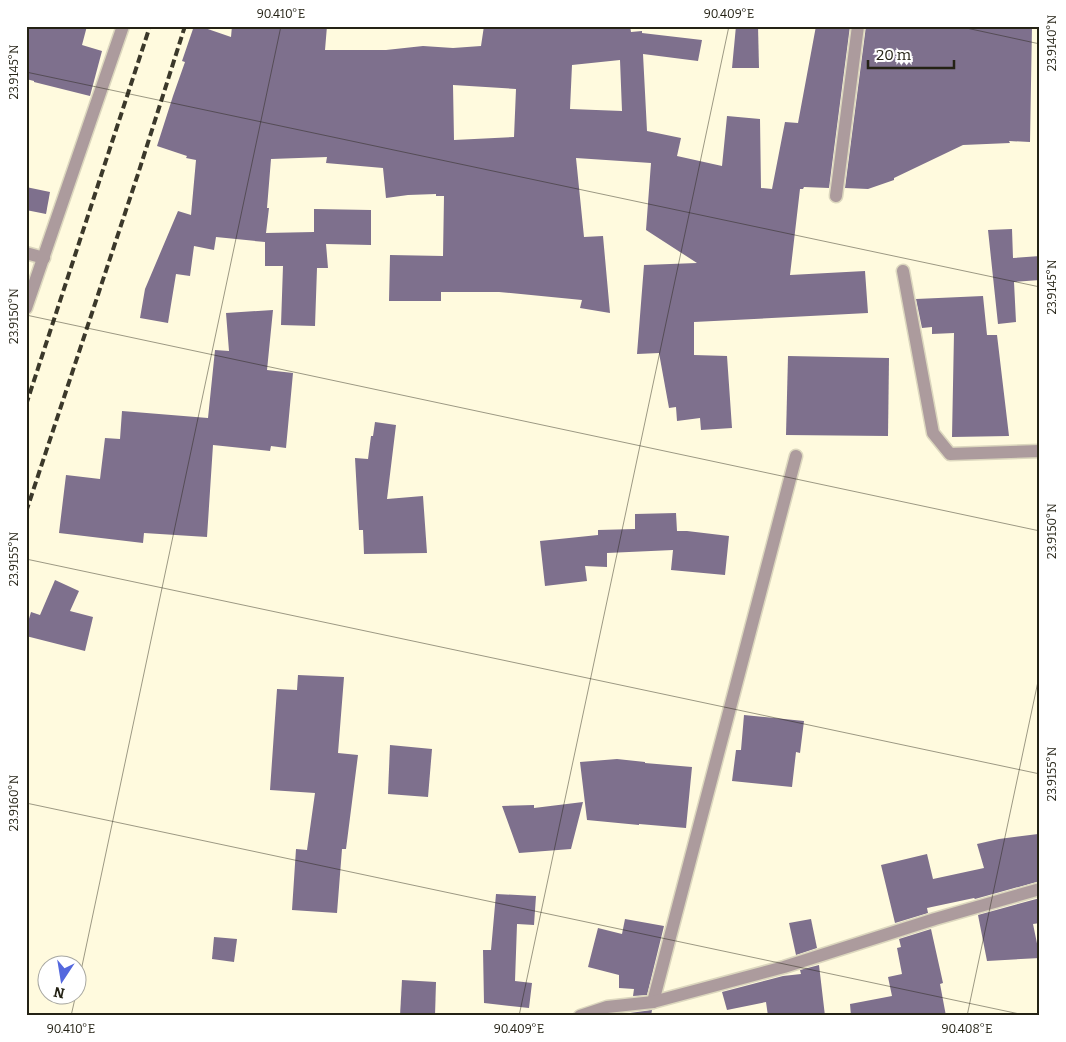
<svg xmlns="http://www.w3.org/2000/svg" width="1066" height="1042" font-family="Bitter,serif">
  <style>
    .building { fill: #7e708d; fill-rule: evenodd }
    .lines { fill: none; stroke-linecap: round; stroke-linejoin: round }
    .minor-casing { stroke: #dcd7be; stroke-width: 15 }
    .tertiary-casing { stroke: #dcd7be; stroke-width: 15 }
    .minor { stroke: #ac9b9d; stroke-width: 12 }
    .tertiary { stroke: #ac9b9d; stroke-width: 12 }
    .rail { stroke: #3b382a; stroke-width: 4; stroke-dasharray: 8 4; stroke-linecap: butt }
    .ticks { fill: none; stroke: #242215; stroke-width: 1; stroke-opacity: 0.45 }
    .neatline { fill: none; stroke: #242215; stroke-width: 2 }
    .ticks-label { font-size: 12px; text-anchor: middle; fill: #242215 }
  </style>
  <rect width="100%" height="100%" fill="#fffade"/>
  <g class="building">
    <path d="M26,26H87L82,45L102,51L90,96L34,82V81L26,79Z"/>
    <path d="M194,26H199L231,37L232,26H327L325,50H386L423,46L453,48L481,46L484,26H630L631,32L642,31V33L702,40L698,61L643,54L647,131L681,138L677,156L722,166L727,116L760,119L761,188L772,189L785,122L798,123L816,26H850L829,188L804,187L803,189H800L790,275L865,271L868,313L694,322V355L727,356L732,428L701,430L700,418L677,421L676,407L669,408L659,353L637,354L644,265L697,263L646,230L651,163L576,158L584,237L603,236L610,313L580,308L582,300L499,292H441V301H389L390,255L443,256L444,196H436V194L408,195L386,198L383,168L326,163L327,157L271,159L267,208H269L266,233L314,232V209L371,210V245L326,244L328,268H317L315,326L281,325L283,266H265V242L216,237L214,250L194,246L190,276L176,274L168,323L140,318L145,289L178,211L191,215L196,160L186,158L187,156L157,146L173,96L185,62L182,61ZM620,60L622,111L570,109L572,65ZM453,85L516,89L514,137L454,140Z"/>
    <path d="M736,26H758L759,68H732Z"/>
    <path d="M866,26H1032L1030,142L1009,141L1010,143L963,145L894,178V180L868,189L845,188Z"/>
    <path d="M26,187L50,192L46,214L26,210Z"/>
    <path d="M1012,229L1013,258L1040,256V280L1014,282L1016,322L998,324L988,230Z"/>
    <path d="M983,296L987,335H997L1009,436L952,437L954,333L932,334V327L922,328L916,299Z"/>
    <path d="M273,310L267,370L293,373L286,448L271,446L270,451L213,445L207,537L144,533L143,543L59,533L66,475L100,479L105,438L120,439L122,411L208,418L215,350L229,351L226,313Z"/>
    <path d="M788,356L889,358L888,436L786,435Z"/>
    <path d="M375,422L396,425L387,499L423,496L427,553L364,554L363,530H359L355,458L368,459L371,436H373Z"/>
    <path d="M676,513L677,531H687L729,536L725,575L671,570L673,550L607,553V567L585,566L587,581L545,586L540,541L598,535V530L635,529V514Z"/>
    <path d="M55,580L79,591L70,611L93,617L85,651L26,636V629L31,612L40,615Z"/>
    <path d="M298,675L344,677L338,753L358,755L346,849H342L337,913L292,910L296,849L307,850L315,793L270,790L277,689L297,690Z"/>
    <path d="M744,715L804,721L800,753L796,752L792,787L732,781L736,750H741Z"/>
    <path d="M390,745L432,749L428,797L388,794Z"/>
    <path d="M617,759L645,762V763L692,767L686,828L639,824V825L587,820L580,762Z"/>
    <path d="M583,802L571,849L519,853L502,806L534,805V808Z"/>
    <path d="M1038,834L1040,845V881L975,899L974,898L927,908L928,913L895,923L881,865L927,854L933,879L984,868L977,844L999,839Z"/>
    <path d="M496,894L536,896L534,925L517,924L515,981L532,983L529,1008L484,1003L483,950H491Z"/>
    <path d="M1040,898V923L1033,924L1040,958L987,961L978,915Z"/>
    <path d="M625,919L664,926L647,995L633,996L634,989L619,988V975L588,967L598,928L622,934Z"/>
    <path d="M811,919L817,948L796,955L789,923Z"/>
    <path d="M931,929L943,983L940,984L946,1016H851L850,1004L892,996L888,977L902,974L897,948L901,947L899,939Z"/>
    <path d="M214,937L237,939L234,962L212,959Z"/>
    <path d="M819,965L825,1016H768L766,1002L727,1010L722,992L783,976L801,974L800,970Z"/>
    <path d="M402,980L436,982L435,1016H400Z"/>
    <path d="M652,1010L651,1016H630V1013Z"/>
  </g>
  <g class="lines">
    <g class="minor-casing">
      <g id="minor">
        <path d="M836,196L858,26"/>
        <path d="M26,253L44,258"/>
        <path d="M903,271L933,433L950,454L1040,451"/>
        <path d="M653,1002L796,456"/>
        <path d="M580,1016L607,1007L653,1002L784,967L935,919L1040,889"/>
      </g>
    </g>
    <g class="tertiary-casing">
      <path id="tertiary" d="M26,308L123,26"/>
    </g>
    <use href="#minor" class="minor"/>
    <use href="#tertiary" class="tertiary"/>
    <g class="rail">
      <path d="M26,405L150,26"/>
      <path d="M26,512L138,174L185,26"/>
    </g>
  </g>
  <path class="ticks" d="M957,26L1040,44M26,72L1040,287M26,315L1040,531M26,559L1040,774M26,803L1029,1016M78,985L281,26M71,1016L76,994M519,1016L729,26M967,1016L1040,672"/>
  <rect width="1066" height="1042" fill="none" stroke="#ffffff" stroke-width="55"/>
  <g transform="translate(62 980) rotate(192)"><circle r="24" fill="#ffffff" stroke="#a7a7a1"/>
  <path d="M0-4L9 19L0 12L-9 19Z" fill="#5468de"/>
  <text y="-8" font-size="14" font-weight="bold" text-anchor="middle" fill="#242215">N</text>
  </g>
  <path d="M868 60v8h86v-8" fill="none" stroke="#242215" stroke-width="2.5"/>
  <text x="876" y="60" font-size="15" fill="#242215" stroke="#ffffff" stroke-width="4" paint-order="stroke">20 m</text>
  <rect x="28" y="28" width="1010" height="986" class="neatline"/>
  <g class="ticks-label">
    <text x="281" y="18">90.410°E</text>
    <text x="729" y="18">90.409°E</text>
    <text transform="translate(1052 43) rotate(-90)" y="4">23.9140°N</text>
    <text transform="translate(14 72) rotate(-90)" y="4">23.9145°N</text>
    <text transform="translate(1052 287) rotate(-90)" y="4">23.9145°N</text>
    <text transform="translate(14 316) rotate(-90)" y="4">23.9150°N</text>
    <text transform="translate(1052 531) rotate(-90)" y="4">23.9150°N</text>
    <text transform="translate(14 559) rotate(-90)" y="4">23.9155°N</text>
    <text transform="translate(1052 774) rotate(-90)" y="4">23.9155°N</text>
    <text transform="translate(14 803) rotate(-90)" y="4">23.9160°N</text>
    <text x="71" y="1033">90.410°E</text>
    <text x="519" y="1033">90.409°E</text>
    <text x="967" y="1033">90.408°E</text>
  </g>
</svg>
